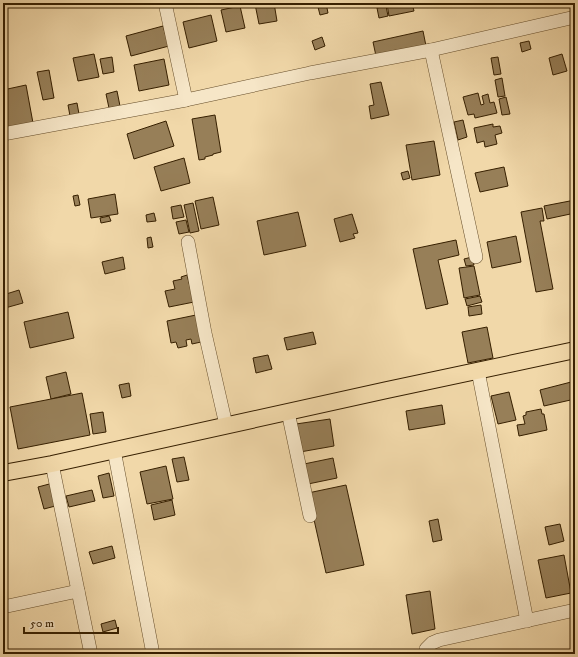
<svg xmlns="http://www.w3.org/2000/svg" width="578" height="657" font-family="'IM FELL DW Pica',serif">
  <style>
    .building { fill: #977f58; stroke: #361f00 }
    .lines { fill: none; stroke-linecap: round; stroke-linejoin: round }
    .minor-casing { stroke: #654d2a; stroke-width: 14 }
    .major-casing { stroke: #361f00; stroke-width: 18 }
    .minor { stroke: #f6e6c7; stroke-width: 13 }
    .major { stroke: #f1d8a9; stroke-width: 16 }
  </style>
  <rect width="100%" height="100%" fill="#f1d8a9"/>
  <filter id="stains"><feTurbulence type="fractalNoise" baseFrequency=".005" numOctaves="4"/><feColorMatrix values="0 0 0 0 .2 0 0 0 0 .09 0 0 0 0 .02 0 0 0 .5 -.17"/></filter>
  <radialGradient id="worn" r=".72"><stop offset=".6" stop-color="#630" stop-opacity="0"/><stop offset="1" stop-color="#630" stop-opacity=".3"/></radialGradient>
  <g class="building">
    <path d="M261,3H274L277,21L259,24L255,4Z"/>
    <path d="M317,3H326L328,13L320,15Z"/>
    <path d="M391,3H412L414,11L389,16L387,4Z"/>
    <path d="M240,6L245,28L226,32L221,10Z"/>
    <path d="M386,6L388,16L379,18L377,8Z"/>
    <path d="M211,15L217,41L189,48L183,22Z"/>
    <path d="M163,26L169,46L131,56L126,36Z"/>
    <path d="M423,31L426,46L376,56L373,42Z"/>
    <path d="M322,37L325,46L315,50L312,41Z"/>
    <path d="M529,41L531,49L522,52L520,43Z"/>
    <path d="M94,54L99,77L78,81L73,58Z"/>
    <path d="M562,54L567,71L553,75L549,58Z"/>
    <path d="M112,57L114,72L103,74L100,59Z"/>
    <path d="M498,57L501,74L494,75L491,58Z"/>
    <path d="M164,59L169,85L139,91L134,65Z"/>
    <path d="M49,70L54,98L43,100L37,72Z"/>
    <path d="M502,78L505,96L498,97L495,80Z"/>
    <path d="M381,82L389,115L371,119L369,106L374,105L370,84Z"/>
    <path d="M26,85L33,123L6,128L3,112V90Z"/>
    <path d="M117,91L120,106L109,108L106,94Z"/>
    <path d="M478,93L481,105L484,104L482,96L488,94L490,103L494,102L497,113L475,118L474,114L468,115L463,97Z"/>
    <path d="M506,97L510,114L502,115L499,99Z"/>
    <path d="M77,103L79,114L70,116L68,105Z"/>
    <path d="M215,115L221,152L213,154V155L205,157V159L199,160L192,119Z"/>
    <path d="M463,120L467,137L458,140L454,122Z"/>
    <path d="M166,121L174,146L134,159L127,134Z"/>
    <path d="M493,124V127L500,126L502,133L495,135L497,144L485,147L484,141L477,143L474,128Z"/>
    <path d="M434,141L440,175L412,180L406,145Z"/>
    <path d="M184,158L190,183L161,191L154,167Z"/>
    <path d="M504,167L508,186L480,192L475,173Z"/>
    <path d="M408,171L410,178L403,180L401,173Z"/>
    <path d="M115,194L118,214L91,218L88,199Z"/>
    <path d="M78,195L80,205L75,206L73,196Z"/>
    <path d="M213,197L219,225L201,229L195,201Z"/>
    <path d="M575,200V213L547,219L544,206Z"/>
    <path d="M193,203L199,231L190,233L184,205Z"/>
    <path d="M181,205L184,217L173,219L171,207Z"/>
    <path d="M542,208L544,221H540L553,289L536,292L521,212Z"/>
    <path d="M298,212L306,246L264,255L257,221Z"/>
    <path d="M154,213L156,221L147,222L146,215Z"/>
    <path d="M352,214L358,233L353,234L355,238L340,242L334,219Z"/>
    <path d="M109,216L111,221L101,223L100,218Z"/>
    <path d="M186,220L189,232L179,234L176,222Z"/>
    <path d="M516,236L521,262L492,268L487,242Z"/>
    <path d="M151,237L153,247L148,248L147,238Z"/>
    <path d="M456,240L459,255L438,260L448,304L426,309L413,249Z"/>
    <path d="M123,257L125,269L105,274L102,262Z"/>
    <path d="M472,257L474,265L466,266L464,259Z"/>
    <path d="M474,266L480,295L464,298L459,268Z"/>
    <path d="M187,275L194,302L169,307L165,291L175,289L173,281L182,279L181,277Z"/>
    <path d="M19,290L23,303L5,308L3,302V295Z"/>
    <path d="M480,296L482,302L467,306L465,299Z"/>
    <path d="M481,305L482,314L469,316L468,307Z"/>
    <path d="M68,312L74,338L30,348L24,322Z"/>
    <path d="M196,315L201,342L192,344L191,339L186,340L187,346L178,348L176,342L171,343L167,321Z"/>
    <path d="M487,327L493,358L468,363L462,332Z"/>
    <path d="M313,332L316,344L287,350L284,338Z"/>
    <path d="M268,355L272,369L256,373L253,358Z"/>
    <path d="M66,372L71,394L51,399L46,377Z"/>
    <path d="M575,381V399L544,406L540,390Z"/>
    <path d="M129,383L131,396L122,398L119,385Z"/>
    <path d="M509,392L516,420L498,424L491,396Z"/>
    <path d="M82,393L90,435L18,449L10,407Z"/>
    <path d="M442,405L445,424L409,430L406,411Z"/>
    <path d="M541,409L542,414H544L547,430L519,436L517,425L525,424L523,416L526,415V412Z"/>
    <path d="M103,412L106,432L93,434L90,414Z"/>
    <path d="M330,419L334,446L300,452L296,424Z"/>
    <path d="M184,457L189,480L177,482L172,459Z"/>
    <path d="M333,458L337,478L308,484L304,464Z"/>
    <path d="M166,466L173,499L147,504L140,472Z"/>
    <path d="M109,473L114,496L103,498L98,476Z"/>
    <path d="M53,483L59,505L44,509L38,487Z"/>
    <path d="M346,485L364,565L326,573L308,493Z"/>
    <path d="M92,490L95,501L69,507L66,496Z"/>
    <path d="M172,500L175,515L154,520L151,505Z"/>
    <path d="M438,519L442,540L433,542L429,521Z"/>
    <path d="M560,524L564,541L549,545L545,527Z"/>
    <path d="M112,546L115,558L93,564L89,552Z"/>
    <path d="M564,555L571,593L546,598L538,560Z"/>
    <path d="M430,591L435,629L412,634L406,595Z"/>
    <path d="M115,620L117,628L103,632L101,624Z"/>
  </g>
  <g class="lines">
    <g class="minor-casing">
      <g id="minor">
        <path d="M165,3L186,100"/>
        <path d="M431,50L476,257"/>
        <path d="M3,134L186,100L310,73L431,50L575,17"/>
        <path d="M188,242L205,333L226,425"/>
        <path d="M478,371L527,621"/>
        <path d="M288,412L310,516"/>
        <path d="M114,450L153,654"/>
        <path d="M52,464L91,654"/>
        <path d="M3,607L78,591"/>
        <path d="M426,654V649L432,643L439,640L575,610"/>
      </g>
    </g>
    <g class="major-casing">
      <path id="major" d="M3,473L52,464L387,390L575,350"/>
    </g>
    <use href="#minor" class="minor"/>
    <use href="#major" class="major"/>
  </g>
  <rect width="578" height="657" fill="none" stroke="#f1d8a9" stroke-width="16"/>
  <rect x="4" y="4" width="570" height="649" fill="none" stroke="#361f00" stroke-width="2"/>
  <rect x="8" y="8" width="562" height="641" fill="none" stroke="#361f00"/>
  <path d="M24 627v6h94v-6" fill="none" stroke="#361f00" stroke-width="2"/>
  <text x="30" y="627" font-size="12" fill="#361f00" stroke="#f6e6c7" stroke-width="3" paint-order="stroke">50 m</text>
  <rect width="100%" height="100%" filter="url(#stains)"/>
  <rect width="100%" height="100%" fill="url(#worn)"/>
</svg>
